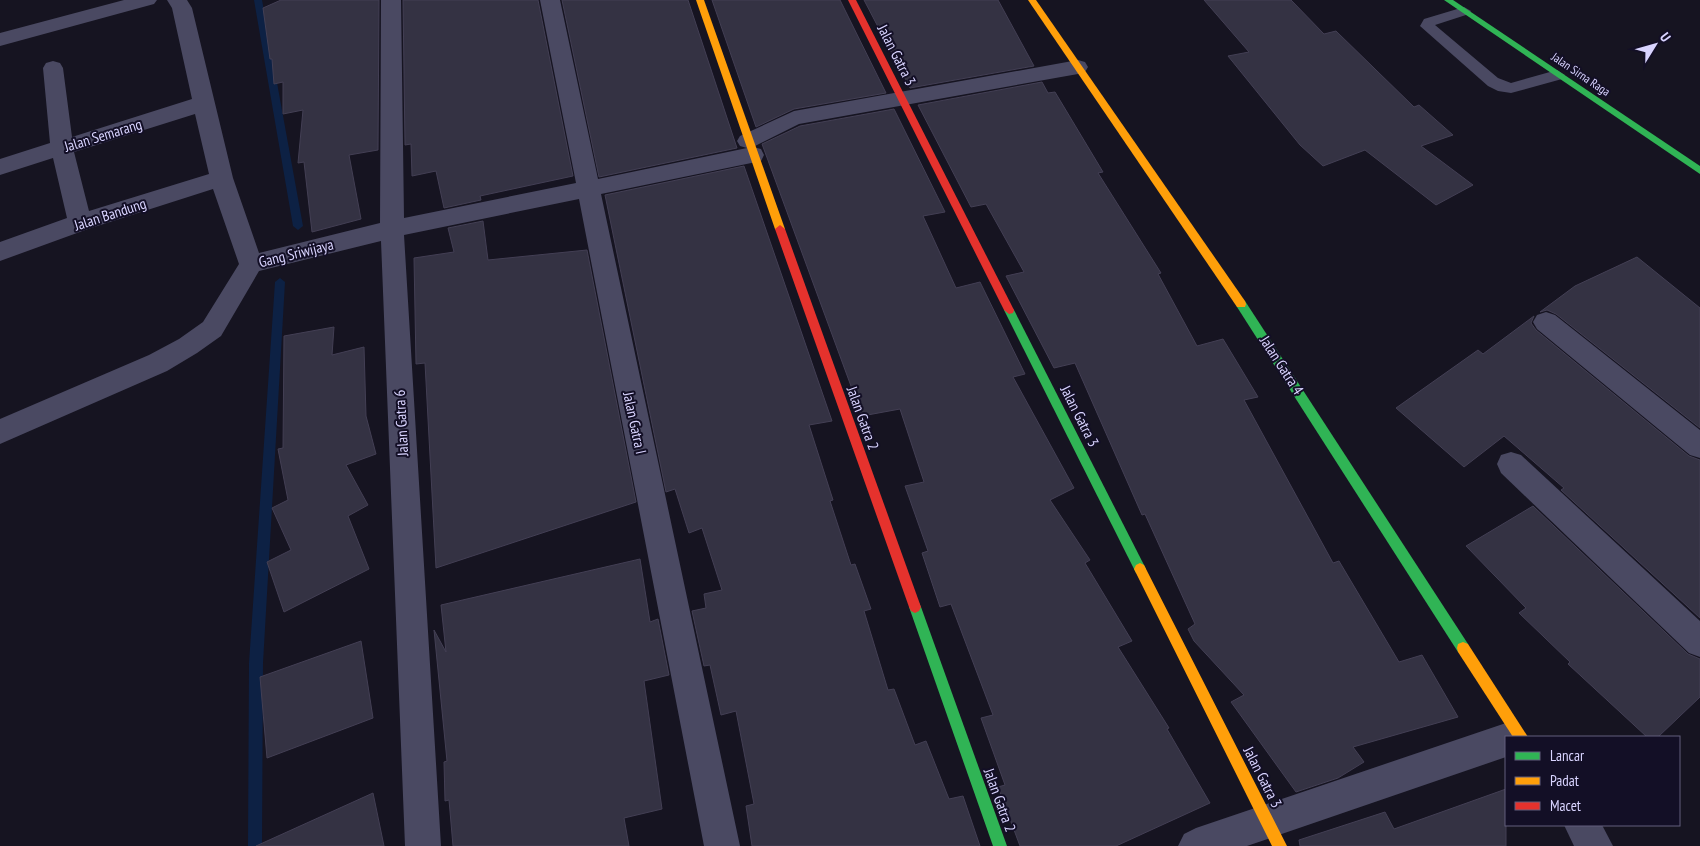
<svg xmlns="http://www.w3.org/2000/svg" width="1700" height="846" font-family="'PT Sans Narrow',sans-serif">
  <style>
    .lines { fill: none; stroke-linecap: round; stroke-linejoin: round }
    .stream { fill: #0d2144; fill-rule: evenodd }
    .building { fill: #343243; stroke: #433f54 }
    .lane { fill: #4a4962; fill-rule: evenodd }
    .street { fill: #4a4962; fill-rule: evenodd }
    .fast { fill: #30b455; fill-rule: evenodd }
    .slow { fill: #ff9f0a; fill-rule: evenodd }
    .jam { fill: #e5322d; fill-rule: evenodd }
    .labels { text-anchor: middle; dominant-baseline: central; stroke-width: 4; stroke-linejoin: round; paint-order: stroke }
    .far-street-label { font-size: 12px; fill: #d9d4ff; stroke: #130f26 }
    .street-label { font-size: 15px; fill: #d9d4ff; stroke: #130f26 }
  </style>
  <rect width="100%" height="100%" fill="#161421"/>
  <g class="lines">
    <g class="stream">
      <path d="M254,0H262L303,226L298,230L293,226Z"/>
      <path d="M280,278L285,282L263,663L262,846H248L249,663L275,282Z"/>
    </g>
  </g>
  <g class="building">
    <path d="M281,0H379L378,150L349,155L361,219L312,232L304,162L298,163L303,110L283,114V82L274,84L272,59H270L263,8Z"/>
    <path d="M403,0H538L573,176L480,196L481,200L444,208L436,171L412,176L411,144L405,145Z"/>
    <path d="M562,0H688L737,148L599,177Z"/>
    <path d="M712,0H840L886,93L794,109L756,127Z"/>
    <path d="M864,0H998L1034,66L910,88Z"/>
    <path d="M1204,0H1291L1324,34L1336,31L1414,107L1419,105L1453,135L1421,146L1473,185L1436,205L1365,150L1323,166L1300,145L1228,56L1249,52Z"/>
    <path d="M1042,82L1048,93L1055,92L1103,172L1098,173L1161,273L1158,274L1197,346L1223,339L1258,397L1244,400L1333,563L1339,561L1399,662L1422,655L1458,717L1353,747L1364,762L1338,778L1296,792L1231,702L1244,695L1194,641L1188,629L1195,624L1145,514L1142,515L1075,363L1054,368L1006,276L1024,272L986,204L971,207L918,105Z"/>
    <path d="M894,109L945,212L923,216L956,288L980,282L1025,374L1013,377L1074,488L1050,500L1090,560L1085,563L1132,641L1118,647L1169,728L1167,729L1210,803L1116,846H1020L998,787L1005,785L981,718L993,715L951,604L940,607L922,553L928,551L905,486L924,482L900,409L862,416L762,144L800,126Z"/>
    <path d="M744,166L832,421L809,425L833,500L830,501L851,565L855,564L871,609L864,611L888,690L894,689L915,745L926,741L949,799L963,796L980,846H752L746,806L754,804L736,711L721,715L710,665L704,666L692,611L706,608L704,594L722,590L702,528L689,533L675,489L666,492L605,195Z"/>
    <path d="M483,221L488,260L587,250L636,502L436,568L425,363L416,364L414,258L454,252L448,228Z"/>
    <path d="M1637,257L1700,308V428L1556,314L1547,310L1540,312L1575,286Z"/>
    <path d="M1534,316L1531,323L1536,330L1689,456L1700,460V618L1561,490L1564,488L1504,436L1464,467L1396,408L1478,350L1483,354Z"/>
    <path d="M334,327L332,355L364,347L366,416L376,454L346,465L368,505L348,516L369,569L284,612L267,562L291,550L272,508L288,500L278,449L283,448L284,336Z"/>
    <path d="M1533,506L1688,654L1700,659V697L1658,737H1647L1568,664L1570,662L1519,613L1526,608L1466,546Z"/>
    <path d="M640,559L650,622L658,619L669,675L644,681L662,809L624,818L629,846H453L449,800L445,801L444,762L447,761L434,630L446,652L441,605Z"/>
    <path d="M361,641L373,718L267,758L260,677Z"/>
    <path d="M1506,789V846H1300L1299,840L1385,812L1394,829Z"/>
    <path d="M373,793L384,846H256Z"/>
  </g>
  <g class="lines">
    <path class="lane" d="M1464,7L1471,11L1469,14L1435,25L1498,78L1511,83L1557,70L1565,75L1562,79L1511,93L1498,91L1488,86L1420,26L1424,19Z"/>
    <g class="street">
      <path d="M124,0H157L154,4L0,46V33Z"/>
      <path d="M167,0H187L192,8L233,178L259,253L380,223L381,0H401L404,218L576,183L540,0H560L598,179L747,148L740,146L737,141L740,136L794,111L1078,60L1085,62L1088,67L1085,72L1078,74L799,124L753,147L761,149L764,155L761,161L601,194L740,846H704L579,199L404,235L441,846H405L381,241L259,271L221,336L197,353L167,371L0,444V419L149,355L179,339L203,322L239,264L213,189L88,229L0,261V242L67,218L53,158L0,175V159L50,143L43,68L46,63L53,61L60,63L63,68L72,137L192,99L172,8ZM195,114L209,174L89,211L74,152Z"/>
      <path d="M1546,312L1555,315L1700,430V458L1690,455L1537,329L1533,322L1537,315Z"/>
      <path d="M1511,452L1521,455L1700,621V657L1689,653L1501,473L1497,464L1501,455Z"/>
      <path d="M1506,723L1518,728L1522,737H1506V757L1247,846H1178L1184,834L1196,828Z"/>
      <path d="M1564,825H1602L1613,846H1574Z"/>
    </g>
    <g class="fast">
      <path d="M1444,0H1453L1700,166V174Z"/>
      <path d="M1241,300L1245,301L1468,644L1469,648L1468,652L1463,654L1458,652L1237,307L1236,304L1237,301Z"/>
      <path d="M1009,306L1014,310L1144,565L1146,569L1144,573L1140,575L1136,573L1004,310Z"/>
      <path d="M915,601L919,603L921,607L1007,846H993L909,607L911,603Z"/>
    </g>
    <g class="slow">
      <path d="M696,0H704L785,229L783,232L780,233L775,229Z"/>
      <path d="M1028,0H1036L1245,301L1246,304L1245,307H1237Z"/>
      <path d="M1140,563L1144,565L1287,846H1272L1136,573L1134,569L1136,565Z"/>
      <path d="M1463,642L1468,644L1528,737H1513L1458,652L1457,648L1458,644Z"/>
    </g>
    <g class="jam">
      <path d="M848,0H856L1014,310L1013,313L1009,314L1004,310Z"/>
      <path d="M780,225L785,229L921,607L919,611L915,613L911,611L909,607L775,229Z"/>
    </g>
  </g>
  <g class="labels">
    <g class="far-street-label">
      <text transform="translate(1581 74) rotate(34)">Jalan Sirna Raga</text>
    </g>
    <g class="street-label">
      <text transform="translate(897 55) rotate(63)">Jalan Gatra 3</text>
      <text transform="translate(103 135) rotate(-17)">Jalan Semarang</text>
      <text transform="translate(110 214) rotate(-18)">Jalan Bandung</text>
      <text transform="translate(296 253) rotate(-14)">Gang Sriwijaya</text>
      <text transform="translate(1282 365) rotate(57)">Jalan Gatra 4</text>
      <text transform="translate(1080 416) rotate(63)">Jalan Gatra 3</text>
      <text transform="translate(863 418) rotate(70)">Jalan Gatra 2</text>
      <text transform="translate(401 423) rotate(-93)">Jalan Gatra 6</text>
      <text transform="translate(635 423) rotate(78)">Jalan Gatra I</text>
      <text transform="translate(1263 777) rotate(63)">Jalan Gatra 3</text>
      <text transform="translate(1000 800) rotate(70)">Jalan Gatra 2</text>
    </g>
  </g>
  <rect x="1505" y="736" width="175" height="90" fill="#130f26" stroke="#625e7d"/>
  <rect x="1515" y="752" width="25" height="8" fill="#30b455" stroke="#625e7d"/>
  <text x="1550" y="761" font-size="15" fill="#d9d4ff">Lancar</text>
  <rect x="1515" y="777" width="25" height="8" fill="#ff9f0a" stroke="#625e7d"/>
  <text x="1550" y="786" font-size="15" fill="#d9d4ff">Padat</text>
  <rect x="1515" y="802" width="25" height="8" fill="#e5322d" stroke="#625e7d"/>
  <text x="1550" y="811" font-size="15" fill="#d9d4ff">Macet</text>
  <g transform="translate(1655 45) rotate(53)" stroke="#130f26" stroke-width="4" paint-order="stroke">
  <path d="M0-4L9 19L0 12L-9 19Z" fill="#d9d4ff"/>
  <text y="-8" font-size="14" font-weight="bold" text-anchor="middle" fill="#d9d4ff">U</text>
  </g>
</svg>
